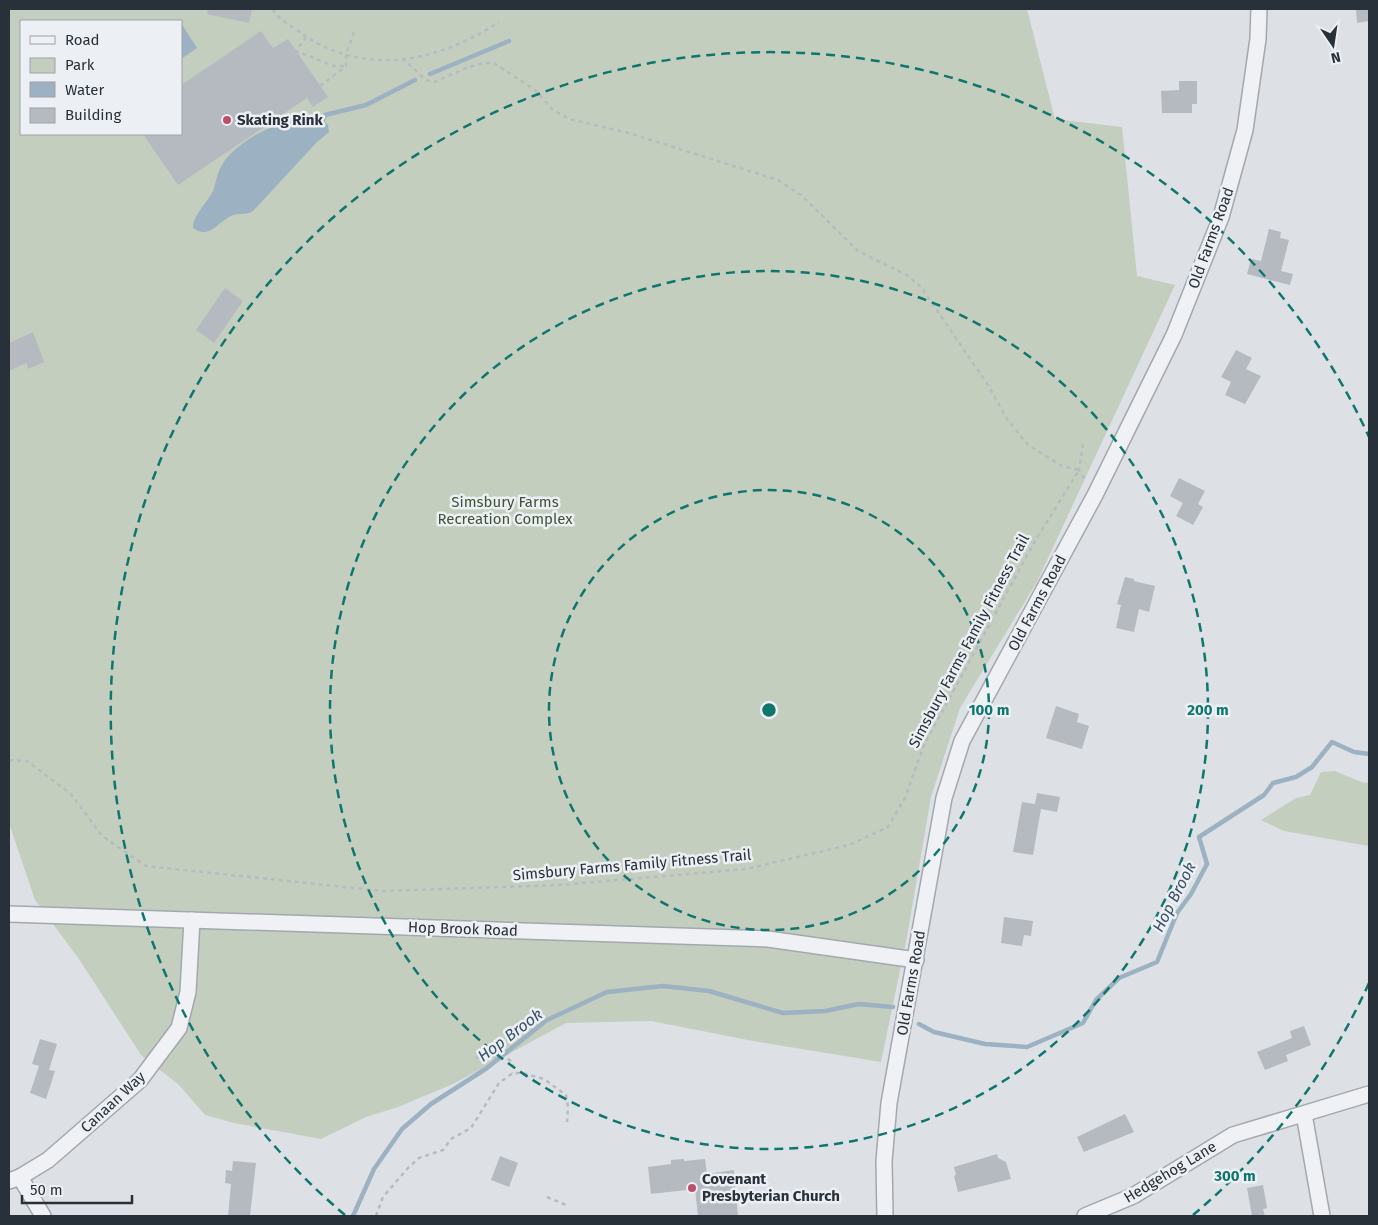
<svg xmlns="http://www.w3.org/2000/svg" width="1378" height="1225" font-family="'Fira Sans',sans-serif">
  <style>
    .green { fill: #c4cebf; fill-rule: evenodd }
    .water { fill: #9cb1c1 }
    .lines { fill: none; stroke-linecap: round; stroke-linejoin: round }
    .stream { stroke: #9cb1c1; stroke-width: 4.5 }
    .building { fill: #b5bac1 }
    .minor-casing { stroke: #a3a8ae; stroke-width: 18 }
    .path { stroke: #b7bbc0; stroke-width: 2.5; stroke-dasharray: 4 4; stroke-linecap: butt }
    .minor { stroke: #eff1f4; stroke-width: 15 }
    .ring { fill: none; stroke: #0f766e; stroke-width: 2.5; stroke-dasharray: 9 6 }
    .poi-dot { fill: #bc4f6a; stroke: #eceff3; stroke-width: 2 }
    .labels { text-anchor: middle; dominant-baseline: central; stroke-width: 5; stroke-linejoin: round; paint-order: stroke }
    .poi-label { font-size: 15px; font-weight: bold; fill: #283039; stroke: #eceff3; text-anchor: start }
    .street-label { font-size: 15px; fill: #283039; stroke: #eceff3 }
    .park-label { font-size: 15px; fill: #3f5337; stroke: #eceff3 }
    .water-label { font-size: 16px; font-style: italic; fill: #375268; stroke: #eceff3 }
    .centre { fill: #0f766e; stroke: #eceff3; stroke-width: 2.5 }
    .ring-label { font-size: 15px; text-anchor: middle; font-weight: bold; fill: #0f766e; stroke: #eceff3; stroke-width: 5; stroke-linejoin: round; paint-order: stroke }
  </style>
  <rect width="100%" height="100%" fill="#dde1e5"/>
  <g class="green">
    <path d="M9,9H1027L1055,119L1122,127L1137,276L1175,285L1037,582L960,708L931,797L907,937L881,1062L753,1041L651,1021L566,1023L453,1084L398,1107L366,1117L321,1139L234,1123L205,1115L179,1085L141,1055L79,959L35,900L9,823ZM21,21H181V134H21Z"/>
    <path d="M1335,771L1364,783L1369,782V846L1284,831L1261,820L1296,798L1310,795L1321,772Z"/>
  </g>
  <g class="water">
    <path d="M181,23L197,48L181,59Z"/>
    <path d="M308,118L323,120L328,125L329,132L317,142L253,211C247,216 238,212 231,216C218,222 209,240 193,228C193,215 207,203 213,191C216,183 217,173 222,165C231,148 263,128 282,124C291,122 299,122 308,118Z"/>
  </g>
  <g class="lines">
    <g class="stream">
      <path d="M430,74L509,41"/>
      <path d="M323,120L325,115L366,105L415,80"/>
      <path d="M919,1024L934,1032L985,1044L1027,1047L1083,1023L1096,1000L1119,978L1157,962L1177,913L1191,894L1207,864L1199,837L1264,795L1273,783L1296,777L1312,767L1332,742L1354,752L1369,754"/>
      <path d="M353,1216L374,1169L402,1129L431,1104L487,1068L547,1020L607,992L663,986L709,991L783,1013L825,1011L859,1004L893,1007"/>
    </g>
  </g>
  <g class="building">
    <path d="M208,9H252L249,23L207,14Z"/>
    <path d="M1356,9H1369V21L1357,23Z"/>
    <path d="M261,31L273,48L288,39L328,97L313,107L307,98L178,185L143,134H181V85Z"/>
    <path d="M1179,81H1197V104H1192V113H1162L1161,91L1179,90Z"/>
    <path d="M1269,229L1281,232L1280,238L1289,240L1281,271L1293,274L1290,285L1247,274L1251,259L1261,261Z"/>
    <path d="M225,288L243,301L214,343L196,330Z"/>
    <path d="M33,332L44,362L28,369L26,363L9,371V343Z"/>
    <path d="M1236,350L1252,358L1246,369L1261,376L1245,404L1225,395L1231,382L1221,377Z"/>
    <path d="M1179,478L1205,491L1198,504L1203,507L1193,525L1176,516L1183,503L1170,496Z"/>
    <path d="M1125,577L1134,579V581L1155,586L1149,612L1139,609L1134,632L1116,628L1121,605L1117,604Z"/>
    <path d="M1056,706L1079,714L1077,722L1089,726L1082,749L1046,738Z"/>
    <path d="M1037,793L1060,797L1057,812L1041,809L1033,855L1013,852L1022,802L1035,804Z"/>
    <path d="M1004,917L1033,921L1031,936L1024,935L1022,946L1001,943Z"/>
    <path d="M1304,1026L1311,1045L1286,1055L1288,1061L1265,1070L1257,1052L1292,1038L1290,1031Z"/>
    <path d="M40,1039L57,1044L49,1070L55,1071L46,1099L30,1093L39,1066L32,1064Z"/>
    <path d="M1125,1114L1134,1132L1084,1152L1077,1137Z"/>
    <path d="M997,1154L998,1158L1006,1162L1011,1179L958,1192L954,1176L956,1175L954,1167Z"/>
    <path d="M500,1156L518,1163L509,1187L491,1180Z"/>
    <path d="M684,1159V1161L705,1159L707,1174L734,1170L738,1216H698L695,1189L651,1194L648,1167L671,1164V1160Z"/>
    <path d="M233,1161L256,1163L250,1216H228L231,1184L225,1183L226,1170L232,1171Z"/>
    <path d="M1263,1185L1267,1208L1263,1209L1265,1216H1252L1247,1188Z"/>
  </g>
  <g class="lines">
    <g class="minor-casing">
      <g id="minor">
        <path d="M9,914L768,939L916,960"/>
        <path d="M1304,1114L1322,1216"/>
        <path d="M20,1177L48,1160L140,1080L179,1028L188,992L192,920"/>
        <path d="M9,1181L20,1177L43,1216"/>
        <path d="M885,1216L884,1161L889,1103L944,798L962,741L1095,495L1174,335L1221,217L1245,130L1258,39L1259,9"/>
        <path d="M1085,1216L1133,1196L1233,1135L1369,1094"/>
      </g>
    </g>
    <g class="path">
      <path d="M273,9C276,18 293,27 301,33C365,78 438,62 499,22"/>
      <path d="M306,37L296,51L334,66H346"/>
      <path d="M320,86L346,66V54L354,32"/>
      <path d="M1083,444L1079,470L1086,481"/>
      <path d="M9,760L27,761L71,794L102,836L146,866L383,891L560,885L746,869L849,845L888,827L905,798L924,745L1035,541L1079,470L1062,466L1028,445L1007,419L988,385L921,287L907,275L858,251L801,195L778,180L629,133L569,119L552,109L535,90L494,63H484L466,68L435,82L426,80L403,59"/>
      <path d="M476,1058C486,1057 507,1053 513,1064V1073"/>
      <path d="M547,1197L566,1205"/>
      <path d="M376,1216L383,1197L408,1168L419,1158L443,1150L451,1139L471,1128L499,1083L513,1073H522L544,1079L566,1095L568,1107L567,1122"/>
    </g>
    <use href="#minor" class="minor"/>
  </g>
  <g class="ring">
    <circle cx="769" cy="710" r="220"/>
    <circle cx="769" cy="710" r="439"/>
    <path d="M1369 983A659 659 0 0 1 1193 1215M345 1215A659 659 0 1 1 1369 437"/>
  </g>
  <g class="poi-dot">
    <circle cx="227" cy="120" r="5"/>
    <circle cx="692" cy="1188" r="5"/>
  </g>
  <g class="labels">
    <g class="poi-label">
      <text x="237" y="120">Skating Rink</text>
      <text x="702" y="1179">Covenant<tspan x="702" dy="17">Presbyterian Church</tspan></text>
    </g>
    <g class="street-label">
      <text transform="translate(1211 238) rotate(-70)">Old Farms Road</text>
      <text transform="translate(1037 603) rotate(-62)">Old Farms Road</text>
      <text transform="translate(969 641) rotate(-62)">Simsbury Farms Family Fitness Trail</text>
      <text transform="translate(632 865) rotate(-5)">Simsbury Farms Family Fitness Trail</text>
      <text transform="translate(463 929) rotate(2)">Hop Brook Road</text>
      <text transform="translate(911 983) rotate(-80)">Old Farms Road</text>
      <text transform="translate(113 1102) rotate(-43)">Canaan Way</text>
      <text transform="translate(1170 1172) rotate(-31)">Hedgehog Lane</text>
    </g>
    <g class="park-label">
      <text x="505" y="502">Simsbury Farms<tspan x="505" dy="17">Recreation Complex</tspan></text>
    </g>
    <g class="water-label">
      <text transform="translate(1174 897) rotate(-63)">Hop Brook</text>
      <text transform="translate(510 1035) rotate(-37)">Hop Brook</text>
    </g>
  </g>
  <circle cx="769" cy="710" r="8" class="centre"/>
  <g class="ring-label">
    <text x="989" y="715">100 m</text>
    <text x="1208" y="715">200 m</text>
    <text x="1235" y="1181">300 m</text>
  </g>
  <rect width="1378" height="1225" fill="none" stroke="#283039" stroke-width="20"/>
  <rect x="20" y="20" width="162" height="115" fill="#eceff3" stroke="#9ea3a9"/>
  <rect x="30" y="36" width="25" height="8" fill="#eff1f4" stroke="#9ea3a9"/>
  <text x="65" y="45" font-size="15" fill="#283039">Road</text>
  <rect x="30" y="58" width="25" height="15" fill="#c4cebf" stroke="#9ea3a9"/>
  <text x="65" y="70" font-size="15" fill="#283039">Park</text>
  <rect x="30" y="82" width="25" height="15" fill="#9cb1c1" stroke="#9ea3a9"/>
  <text x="65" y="95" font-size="15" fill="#283039">Water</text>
  <rect x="30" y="108" width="25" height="15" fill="#b5bac1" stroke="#9ea3a9"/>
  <text x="65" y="120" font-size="15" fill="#283039">Building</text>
  <g transform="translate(1333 45) rotate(167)" stroke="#eceff3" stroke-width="4" paint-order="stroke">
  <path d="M0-4L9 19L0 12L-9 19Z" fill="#283039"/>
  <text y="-8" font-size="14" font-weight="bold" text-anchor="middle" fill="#283039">N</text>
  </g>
  <path d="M22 1195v8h110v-8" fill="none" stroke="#283039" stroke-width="2.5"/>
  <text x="30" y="1195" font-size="15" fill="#283039" stroke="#eceff3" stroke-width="4" paint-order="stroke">50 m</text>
</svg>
